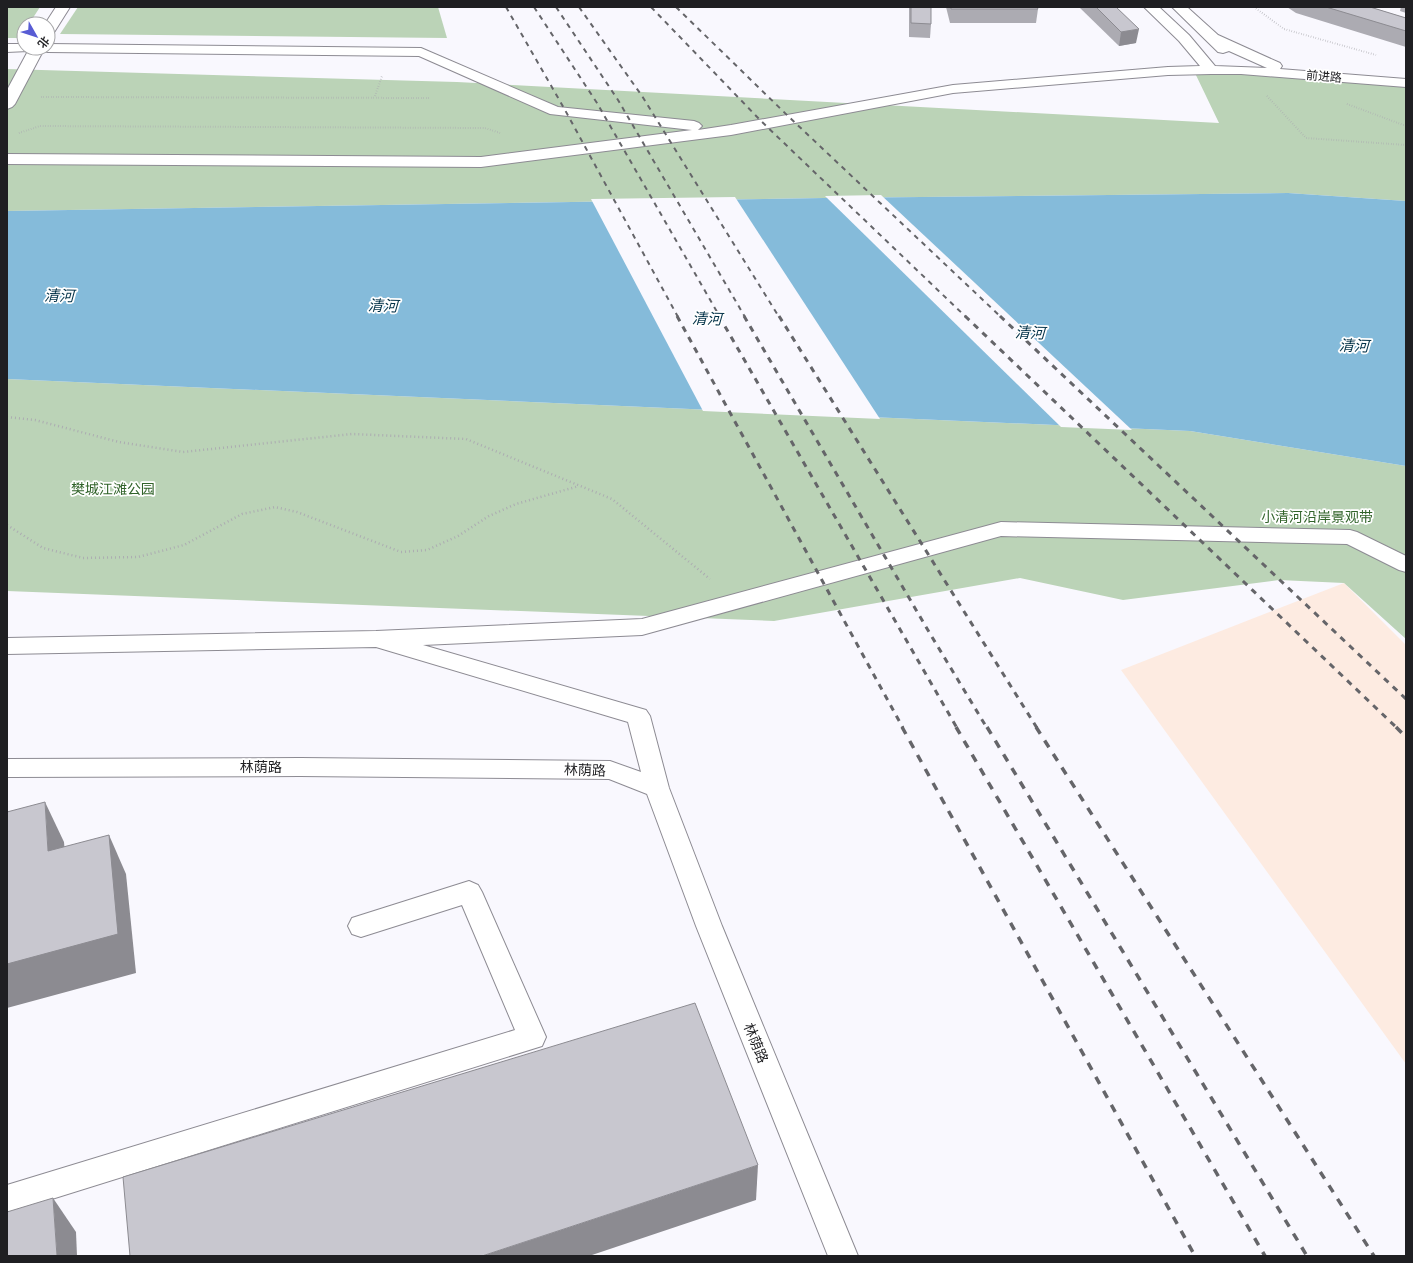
<svg xmlns="http://www.w3.org/2000/svg" width="1413" height="1263" font-family="Cabin,'Noto Sans SC',sans-serif">
  <style>
    .industrial { fill: #fdebe1 }
    .green { fill: #bbd3b7 }
    .water { fill: #85bbda }
    .pier { fill: #f9f8fe }
    .lines { fill: none; stroke-linecap: round; stroke-linejoin: round }
    .minor-casing { stroke: #8d8b93; stroke-width: 2 }
    .path-far1 { stroke: #acacb1; stroke-width: 2; stroke-dasharray: 0.5 2; stroke-linecap: butt }
    .path { stroke: #acacb1; stroke-width: 2.5; stroke-dasharray: 1 3; stroke-linecap: butt }
    .minor { fill: #fff; fill-rule: evenodd }
    .rail-far2 { stroke: #656569; stroke-width: 2; stroke-dasharray: 5 5; stroke-linecap: butt }
    .rail-far1 { stroke: #656569; stroke-width: 3; stroke-dasharray: 6 6; stroke-linecap: butt }
    .rail { stroke: #656569; stroke-width: 3.5; stroke-dasharray: 8 8; stroke-linecap: butt }
    .wall { fill: #acabb2 }
    .shaded-wall { fill: #8c8b91 }
    .building { fill: #c8c7cf; stroke: #8c8b91 }
    .labels { text-anchor: middle; dominant-baseline: central; stroke-width: 3.5; stroke-linejoin: round; paint-order: stroke }
    .far-street-label { font-size: 12px; fill: #1f1f22; stroke: #fff }
    .park-label { font-size: 14px; fill: #31632a; stroke: #fff }
    .street-label { font-size: 14px; fill: #1f1f22; stroke: #fff }
    .water-label { font-size: 15px; font-style: italic; fill: #003046; stroke: #fff }
  </style>
  <rect width="100%" height="100%" fill="#f9f8fe"/>
  <path class="industrial" d="M1344,583L1406,645V1064L1121,670Z"/>
  <g class="green">
    <path d="M7,7H40L29,24H24V32L20,38H7Z"/>
    <path d="M78,7H438L447,38L60,34Z"/>
    <path d="M7,69L457,82L1219,123L1194,71L1406,83V201L1288,193L824,198L7,211Z"/>
    <path d="M7,379L1190,431L1406,466V639L1344,583L1279,580L1123,600L1020,578L774,621L7,591Z"/>
  </g>
  <path class="water" d="M1288,193L1406,201V466L1190,431L7,379V211L824,198Z"/>
  <g class="pier">
    <path d="M881,195L1132,430L1061,427L825,196Z"/>
    <path d="M735,197L880,419L703,411L591,199Z"/>
  </g>
  <g class="lines">
    <g class="minor-casing">
      <g id="minor">
        <path d="M56,7H70L53,34L48,35V24H45Z"/>
        <path d="M1144,7H1159L1189,35L1215,66L1267,68L1229,51L1223,53L1218,52L1172,7H1187L1218,35L1280,63L1282,66L1280,69L1406,79V87L1241,74H1211L1168,75L953,93L731,135L481,167L7,164V154L481,157L692,130L550,114L419,56L48,52L43,51L15,104L12,107L7,109V90L28,51L7,52V44H24V48H48V44L421,48L558,107L694,121L699,123L702,126L698,130L731,125L953,85L1168,67L1200,66L1179,41Z"/>
        <path d="M1001,522L1350,530L1357,532L1406,556V572L1399,570L1347,544L1001,536L642,635L423,645L646,710L650,716L669,788L722,926L858,1256H828L696,926L647,794L609,779L300,776L7,777V759L300,758L610,761L641,772L628,722L376,647L7,654V638L376,631L642,619Z"/>
        <path d="M469,881L478,885L482,892L546,1037L542,1046L7,1213V1185L515,1030L462,905L361,937L352,934L348,926L352,918Z"/>
      </g>
    </g>
    <g class="path-far1">
      <path d="M1254,7L1284,29L1376,55"/>
      <path d="M375,96L382,76"/>
      <path d="M1267,96L1306,138L1406,145"/>
      <path d="M41,97L431,98"/>
      <path d="M1347,104L1406,126"/>
      <path d="M19,133L40,126L485,128L500,133"/>
    </g>
    <g class="path">
      <path d="M7,417L35,420L119,442L183,452L352,434L466,439L612,499L710,579"/>
      <path d="M7,525L43,548L83,558L138,557L184,545L242,514L275,507L297,512L401,552L427,550L458,536L489,516L516,504L579,486"/>
    </g>
    <use href="#minor" class="minor"/>
    <g class="rail-far2">
      <path d="M506,7L565,110L678,317"/>
      <path d="M534,7L597,103L720,317"/>
      <path d="M556,7L618,100L745,317"/>
      <path d="M579,7L642,96L779,317"/>
      <path d="M651,7L761,121L966,317"/>
      <path d="M676,7L788,116L1001,317"/>
    </g>
    <g class="rail-far1">
      <path d="M677,316L903,728"/>
      <path d="M719,316L957,728"/>
      <path d="M744,316L929,632L987,728"/>
      <path d="M779,316L1037,728"/>
      <path d="M965,316L1397,728"/>
      <path d="M1000,316L1406,699"/>
    </g>
    <g class="rail">
      <path d="M902,727L1195,1256"/>
      <path d="M956,727L1265,1256"/>
      <path d="M987,727L1307,1256"/>
      <path d="M1036,727L1374,1256"/>
      <path d="M1396,727L1406,737"/>
    </g>
  </g>
  <g class="wall">
    <path d="M909,7H931V24L930,38L909,37Z"/>
    <path d="M946,7H1037L1038,9L1036,23H950Z"/>
    <path d="M1079,7H1116L1136,43L1119,46Z"/>
    <path d="M1287,7H1370L1406,18V47L1296,13Z"/>
    <path d="M1401,7H1406V13L1400,11Z"/>
  </g>
  <g class="shaded-wall">
    <path d="M1139,29L1136,43L1119,46L1121,32Z"/>
    <path d="M45,802L64,842L68,890L48,851Z"/>
    <path d="M109,835L126,874L136,973L7,1008V964Z"/>
    <path d="M758,1165L756,1200L589,1256H482Z"/>
    <path d="M53,1198L76,1232L77,1256H57Z"/>
  </g>
  <g class="building">
    <path d="M911,7H931V24L911,23Z"/>
    <path d="M951,7H1037L1038,9H951Z"/>
    <path d="M1096,7H1116L1139,29L1121,32Z"/>
    <path d="M1326,7H1370L1406,18V31Z"/>
    <path d="M45,802L48,851L109,835L118,934L7,964V812Z"/>
    <path d="M695,1003L758,1165L482,1256H130L123,1177Z"/>
    <path d="M53,1198L57,1256H7V1212Z"/>
  </g>
  <g class="labels">
    <g class="far-street-label">
      <text transform="translate(1324 76) rotate(5)">前进路</text>
    </g>
    <g class="park-label">
      <text x="113" y="489">樊城江滩公园</text>
      <text x="1317" y="517">小清河沿岸景观带</text>
    </g>
    <g class="street-label">
      <text x="261" y="767">林荫路</text>
      <text transform="translate(585 770) rotate(2)">林荫路</text>
      <text transform="translate(756 1043) rotate(68)">林荫路</text>
    </g>
    <g class="water-label">
      <text transform="translate(59 296) rotate(1)">清河</text>
      <text transform="translate(383 306) rotate(2)">清河</text>
      <text transform="translate(707 319) rotate(2)">清河</text>
      <text transform="translate(1030 333) rotate(2)">清河</text>
      <text transform="translate(1354 346) rotate(2)">清河</text>
    </g>
  </g>
  <rect width="1413" height="1263" fill="none" stroke="#1f1f22" stroke-width="16"/>
  <g transform="translate(36 36) rotate(129)"><circle r="19" fill="#ffffff" stroke="#a5a5a7"/>
  <path d="M0-3L7 15L0 10L-7 15Z" fill="#585cd4"/>
  <text y="-6" font-size="11" font-weight="bold" text-anchor="middle" fill="#1f1f22">北</text>
  </g>
</svg>
